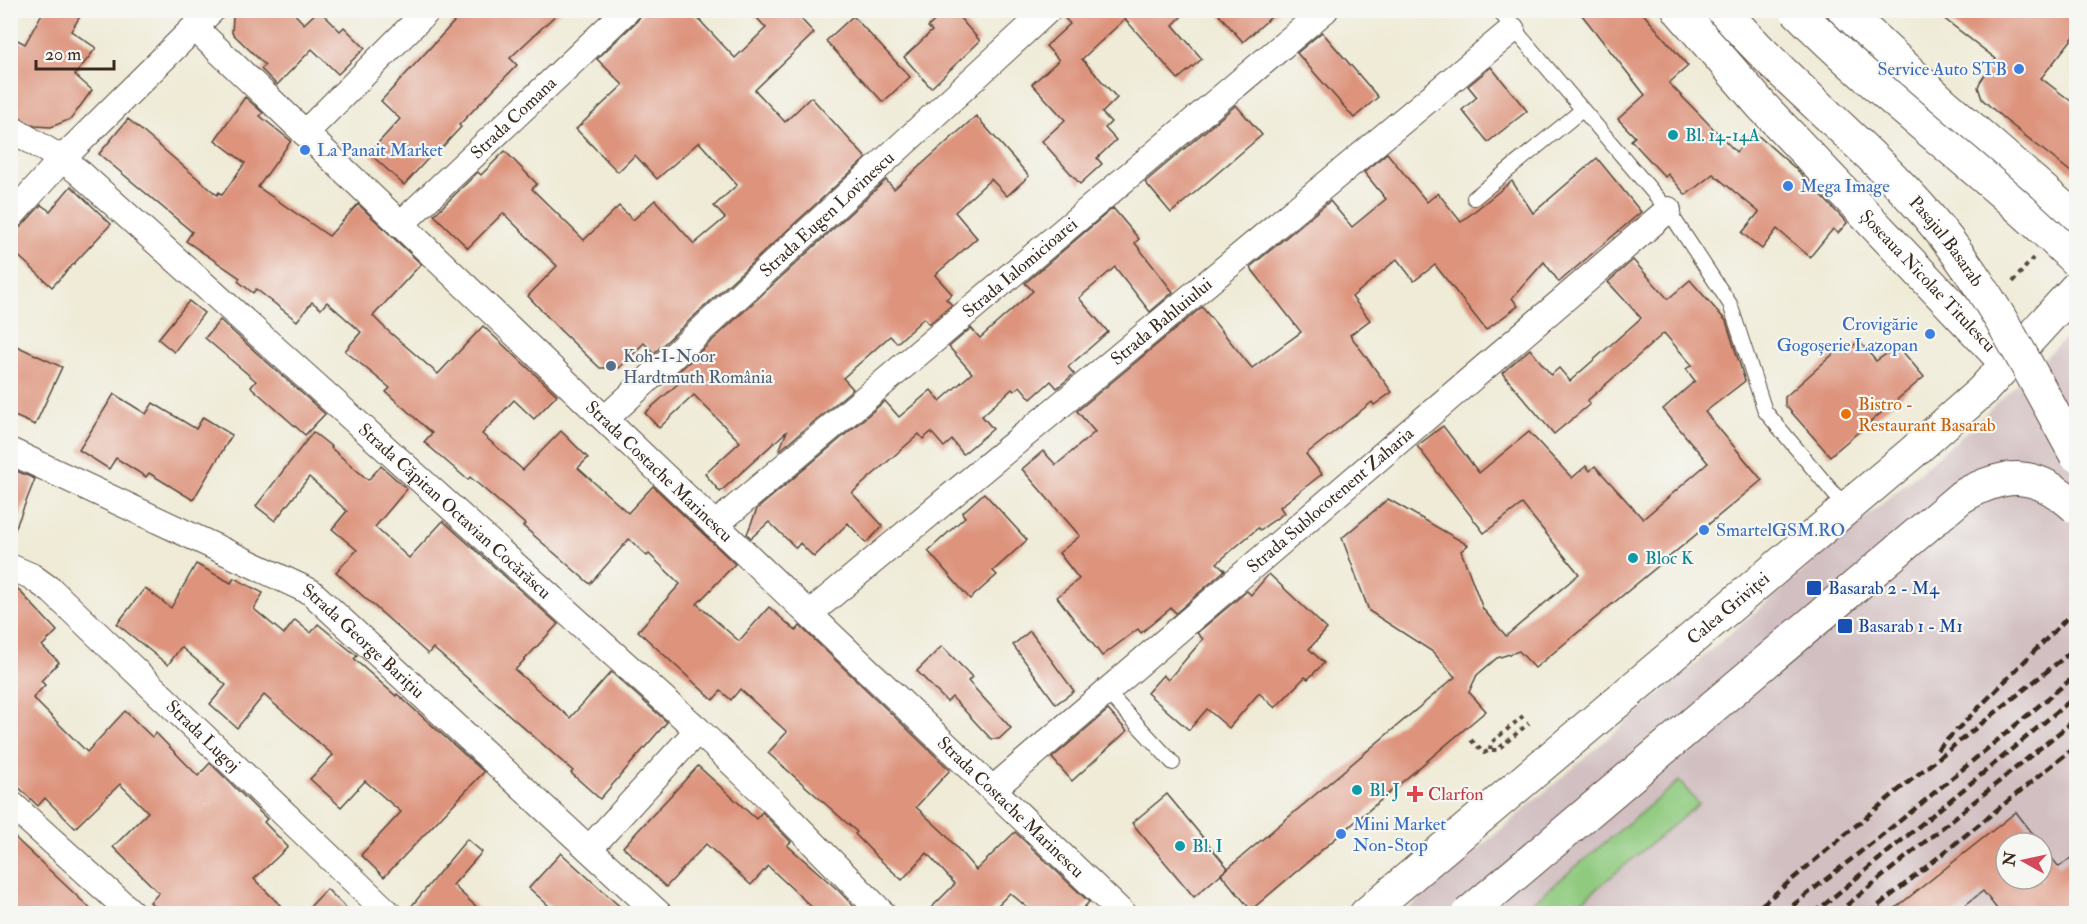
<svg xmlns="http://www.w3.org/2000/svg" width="2087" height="924" font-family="'IM FELL Double Pica',serif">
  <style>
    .industrial { fill: #d2bfc1; fill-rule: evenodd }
    .green { fill: #8fca7f; stroke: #657a4e; stroke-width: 1.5 }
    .building { fill: #dd937b }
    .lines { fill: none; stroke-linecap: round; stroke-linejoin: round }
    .service-casing { stroke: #56473a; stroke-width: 16 }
    .minor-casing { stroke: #56473a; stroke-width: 28 }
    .primary-casing { stroke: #56473a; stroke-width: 35 }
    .path { stroke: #56473a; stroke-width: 4; stroke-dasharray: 4.5 4.5; stroke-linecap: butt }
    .service { stroke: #fff; stroke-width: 14 }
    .minor { stroke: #fff; stroke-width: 26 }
    .primary { stroke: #fff; stroke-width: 33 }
    .rail { stroke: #3b2a1e; stroke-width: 4.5; stroke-dasharray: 9 4.5; stroke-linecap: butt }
    .primary-bridge-casing { stroke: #56473a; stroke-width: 35; stroke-linecap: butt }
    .primary-bridge { stroke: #fff; stroke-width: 33 }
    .shop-dot { fill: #3f7fe0; stroke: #f6f6f2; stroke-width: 2 }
    .culture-dot { fill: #0f9aa8; stroke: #f6f6f2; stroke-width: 2 }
    .service-dot { fill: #5c6f8a; stroke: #f6f6f2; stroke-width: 2 }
    .food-dot { fill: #e8710a; stroke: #f6f6f2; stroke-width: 2 }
    .transit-dot { fill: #1a4fb4; stroke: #f6f6f2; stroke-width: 2 }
    .health-dot { fill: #e0444e; stroke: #f6f6f2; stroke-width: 2 }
    .labels { text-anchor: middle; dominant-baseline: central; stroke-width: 4.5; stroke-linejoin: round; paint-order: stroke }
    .shop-label { font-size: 18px; fill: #366cbe; stroke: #f6f6f2; text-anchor: start }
    .street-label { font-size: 18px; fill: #3b2a1e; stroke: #f6f6f2 }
    .culture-label { font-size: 18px; fill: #0d838f; stroke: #f6f6f2; text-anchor: start }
    .service-label { font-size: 18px; fill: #4e5e75; stroke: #f6f6f2; text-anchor: start }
    .food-label { font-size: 18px; fill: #c56008; stroke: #f6f6f2; text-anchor: start }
    .transit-label { font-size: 18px; fill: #164399; stroke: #f6f6f2; text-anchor: start }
    .health-label { font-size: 18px; fill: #be3a42; stroke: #f6f6f2; text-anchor: start }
  </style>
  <rect width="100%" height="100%" fill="#f6f6f2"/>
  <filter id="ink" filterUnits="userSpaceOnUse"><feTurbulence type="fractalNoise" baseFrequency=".0167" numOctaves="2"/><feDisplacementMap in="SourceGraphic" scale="12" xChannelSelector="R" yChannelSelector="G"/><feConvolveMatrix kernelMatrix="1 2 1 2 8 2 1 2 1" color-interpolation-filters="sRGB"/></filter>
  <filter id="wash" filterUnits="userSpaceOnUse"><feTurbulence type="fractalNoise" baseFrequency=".008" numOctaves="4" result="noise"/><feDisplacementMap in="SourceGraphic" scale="24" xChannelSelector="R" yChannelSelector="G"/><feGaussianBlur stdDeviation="1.35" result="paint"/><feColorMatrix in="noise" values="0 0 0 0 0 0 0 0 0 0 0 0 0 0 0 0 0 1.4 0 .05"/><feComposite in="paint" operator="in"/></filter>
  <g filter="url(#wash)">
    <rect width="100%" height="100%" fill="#efebd7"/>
    <path class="industrial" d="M2076,328V913L1402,914L1966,432ZM2006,843H2042V879H2006Z"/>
    <path class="green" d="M1679,781L1699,804L1567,913H1520Z"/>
    <g id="blocks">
      <g class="building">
        <path d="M44,10H84L71,31L96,48L75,75L92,90L71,119L51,127L35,126L10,113V36L25,44Z"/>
        <path d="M240,10H291L304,24L319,10L340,31L344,27L365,48L338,74L312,49L277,85L261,69L265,65L232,33L233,17Z"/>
        <path d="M465,10H561L510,58L517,65L459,125L461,127L436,154L434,152L404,185L369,153L400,119L381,101Z"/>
        <path d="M644,10H690L735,58L766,28L750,10H793L814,33L755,90L785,122L811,97L866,158L654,353L644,343L619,368H600L560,330L528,296L557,266L503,213L468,248L434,215L478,172L481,175L505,151L537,184L532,189L584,240L619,206L633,220L655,200L694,244L725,218L714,206L737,185L699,142L657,179L635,155L618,172L576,129L623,85L597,59L637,21Z"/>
        <path d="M946,10H953L980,41L931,88L904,57L932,31L928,27Z"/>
        <path d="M1063,10H1188L1173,25L1202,59L1178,79L1125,19L1082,59L1117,98L1102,113L1111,122L1105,128L1116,140L1097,158L1102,164L1080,184L1042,141L1065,120L1032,84L1059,60L1046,46L1070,24L1062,15Z"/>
        <path d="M1215,10H1279L1243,42Z"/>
        <path d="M1578,10H1640L1688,66L1669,83L1736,152L1754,132L1796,169L1847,223L1838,233L1833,229L1810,257L1777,229L1762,249L1742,233L1759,212L1713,174L1686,195L1668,174L1665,177L1631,140L1635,137L1618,119L1645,95Z"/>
        <path d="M1933,10H2076V34L2041,78L2076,105V176L2004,119L1982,99L1978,87L1980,82L1996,59Z"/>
        <path d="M853,16L910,77L883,102L826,41Z"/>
        <path d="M1322,32L1378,97L1354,118L1297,53Z"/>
        <path d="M1491,67L1527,111L1488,142L1462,110L1477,97L1468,86Z"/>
        <path d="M245,97L263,113L260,116L291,141L258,187L329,236L358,204L421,264L373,316L386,329L438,374L483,326L557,395L534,419L514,400L482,434L523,470L561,431L588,458L578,468L628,513L653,486L735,564L697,604L739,641L769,607L796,631L800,626L950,770L916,807L944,833L976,870L1015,832L1089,902L1078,914H1035L1010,893L989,914H925L955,884L927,853L902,880L878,858L855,834L857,832L768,753L787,732L740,689L731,700L721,691L713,700L638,631L680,584L649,554L647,556L629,539L590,584L523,526L525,524L470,477L468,480L424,442L432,433L386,392L390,388L345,351L361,332L327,302L321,309L312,302L297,321L256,289L253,293L238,281L240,278L186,241L192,232L99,154L128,119L217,195L219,192L222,195L245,163L215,140Z"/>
        <path d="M1236,105L1262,135L1171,213L1145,182Z"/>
        <path d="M976,116L1029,176L1007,196L991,179L955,212L977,238L935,275L952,294L946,299L952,305L929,324L924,318L897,343L890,336L843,378L853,389L779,451L787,431L720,492L705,474L740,442L694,395L659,428L645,413L681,381L675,375L886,180L894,189Z"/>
        <path d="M1387,153L1427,202L1438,193L1461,222L1512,181L1533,213L1597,158L1641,212L1559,282L1544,262L1512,298L1518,306L1486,330L1435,265L1414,281L1397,259L1352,297L1370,320L1350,335L1392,392L1374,405L1372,402L1306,454L1322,474L1280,507L1284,513L1260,530L1258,528L1217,563L1225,570L1176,613L1171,608L1141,633L1138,629L1102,656L1057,597L1079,579L1059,553L1080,536L1022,469L1043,451L1056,465L1095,432L1077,411L1202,307L1252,368L1301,332L1250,267L1330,201L1352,227L1386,199L1364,172Z"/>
        <path d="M71,186L111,224L52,287L10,248V232L21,227L41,205L50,211Z"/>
        <path d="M1113,208L1139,239L1135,243L1173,292L1150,312L1115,267L1079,298L1108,332L1068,367L1074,374L1057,388L1051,381L1031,399L1020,386L1014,391L1012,389L982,416L993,429L963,454L952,440L944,447L931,432L923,439L919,434L852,493L883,526L866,543L848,523L814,557L800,543L796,548L769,522L751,538L747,534L757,509L885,401L899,417L931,390L940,401L972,373L949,347L971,328L980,338L1033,291L1025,283Z"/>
        <path d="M1633,260L1668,299L1690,280L1726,321L1745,381L1705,412L1762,480L1535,668L1519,651L1497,658L1477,675L1469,692L1486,711L1251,910L1221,874L1455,677L1433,652L1369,611L1342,538L1388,499L1468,545L1461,551L1483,609L1506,636L1579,574L1522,504L1484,533L1417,446L1443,426L1479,473L1529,432L1572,478L1586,466L1590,471L1595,466L1643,519L1708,463L1663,409L1695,381L1686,369L1692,365L1664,333L1587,401L1590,404L1554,434L1502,373L1530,349L1551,375L1559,368L1570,381L1641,318L1608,282Z"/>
        <path d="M189,301L204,313L174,352L158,339Z"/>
        <path d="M220,320L325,414L305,435L251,387L256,381L205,338Z"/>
        <path d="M1859,341L1876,361L1898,346L1924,377L1830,456L1785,405V397L1840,348L1845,353Z"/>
        <path d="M10,343L62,367L35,425L10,414Z"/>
        <path d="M114,394L146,414L153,403L196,429L203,417L232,435L193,500L149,473L146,477L116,458L109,469L79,450Z"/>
        <path d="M313,432L332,447L331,448L368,480L381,466L407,489L375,527L409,558L443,521L558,624L515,670L570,718L611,672L667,722L600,799L571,773L573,771L433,648L428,654L336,572L357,550L332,529L347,511L309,477L275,521L256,506Z"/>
        <path d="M10,468L35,479L12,537H10Z"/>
        <path d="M984,493L1027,540L993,571L997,575L970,599L928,551L965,517L962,513Z"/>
        <path d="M196,564L231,583L234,578L263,593L254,609L284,634L295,620L311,633L318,624L357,656L354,659L396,696L397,694L484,772L384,877L361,855L401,812L365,781L341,807L310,779L333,755L264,695L237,728L210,704L226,685L181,647L168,665L117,624L145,588L171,608Z"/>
        <path d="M1269,574L1327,629L1309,649L1324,663L1308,679L1305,677L1275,708L1259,693L1229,728L1207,709L1189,730L1147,693L1163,675L1168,680L1203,639L1197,633L1247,591L1251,595Z"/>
        <path d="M10,584L14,585L57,631L42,646L59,662L41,681L45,685L33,698L87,752L125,711L152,737L156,733L198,776L210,763L267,819L264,822L288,847L254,879L289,914H161L150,902L159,893L113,847L148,812L120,784L75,828L45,798L38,806L10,779Z"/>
        <path d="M1030,631L1074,691L1056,704L1013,645Z"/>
        <path d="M942,646L972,677L968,681L1011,728L999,739H991L952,697L947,702L917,671Z"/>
        <path d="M1108,710L1127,731L1072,781L1052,758Z"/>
        <path d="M698,766L756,819L762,812L791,842L787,845L838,890L861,914H814L816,911L768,866L751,885L706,844L666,887L623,847Z"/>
        <path d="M1167,794L1228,868L1194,897L1132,823Z"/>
        <path d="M2016,812L2040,843H2006V879H2042V846L2059,867L2076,854V914H2001L1983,891L1954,914H1888Z"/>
        <path d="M10,833L96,914H10Z"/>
        <path d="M467,839L482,852L453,885L484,914H405Z"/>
        <path d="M561,853L628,914H558L529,888Z"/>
        <path d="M327,889L352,914H303Z"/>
      </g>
    </g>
  </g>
  <g filter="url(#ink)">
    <use href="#blocks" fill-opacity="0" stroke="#56473a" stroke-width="1.5"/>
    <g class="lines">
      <g class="service-casing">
        <g id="service">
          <path d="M1498,10L1668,210L1730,304L1765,411L1846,508"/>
          <path d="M1474,198L1582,110"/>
          <path d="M1106,691L1173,763"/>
        </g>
      </g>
      <g class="minor-casing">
        <g id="minor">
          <path id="s1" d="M195,28L1123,914"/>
          <path id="s2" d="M10,128L62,159L80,173L698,730L770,799L883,914"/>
          <path d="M305,133L428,10"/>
          <path d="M10,217L62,159L212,10"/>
          <path id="s3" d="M400,225L627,10"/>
          <path id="s4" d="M605,419L1048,10"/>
          <path id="s5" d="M10,451L311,592L659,914"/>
          <path id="s6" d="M715,525L1325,10"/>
          <path id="s7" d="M10,567L31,576L52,591L389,914"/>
          <path id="s8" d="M809,614L1512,30"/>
          <path id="s9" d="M993,789L1668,210"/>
          <path d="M10,803L133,914"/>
          <path d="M589,849L698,730"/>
        </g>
      </g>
      <g class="primary-casing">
        <g id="primary">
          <path id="s10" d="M1679,10L1762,106L2007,364"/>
          <path d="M1844,10L1943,103L2076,219"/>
          <path id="s11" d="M1366,914L1913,452L1982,391L2076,288"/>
        </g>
      </g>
      <g class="path">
        <path d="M2013,282L2033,258"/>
        <path d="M1471,740L1484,753L1490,750H1497L1529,723"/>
        <path d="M1490,750L1491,743L1523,716"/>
      </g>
      <use href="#service" class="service"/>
      <use href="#minor" class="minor"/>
      <use href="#primary" class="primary"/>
      <g class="rail">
        <path d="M1937,750L2076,609"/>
        <path d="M1751,914L1896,792L2076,648"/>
        <path d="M1782,914L1911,812L2076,675"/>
        <path d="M1813,914L2076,696"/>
        <path d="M1836,914L2076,719"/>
        <path d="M1868,914L2076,746"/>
      </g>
      <g class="primary-bridge-casing">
        <g id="primary-bridge">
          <path id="s12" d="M1723,10C1787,84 1865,143 1928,216C1989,287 2031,374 2076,455"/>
          <path d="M1796,10C1884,100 1988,173 2076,261"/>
          <path d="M1468,914L1961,497C2006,471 2036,471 2076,507"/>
        </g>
      </g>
      <use href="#primary-bridge" class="primary-bridge"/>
    </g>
  </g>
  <g class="shop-dot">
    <circle cx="2019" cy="69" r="6"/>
    <circle cx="305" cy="150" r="6"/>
    <circle cx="1788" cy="186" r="6"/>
    <circle cx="1930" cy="334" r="6"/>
    <circle cx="1704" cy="530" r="6"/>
    <circle cx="1341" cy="834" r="6"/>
  </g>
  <g class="culture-dot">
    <circle cx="1673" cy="135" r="6"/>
    <circle cx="1633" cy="558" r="6"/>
    <circle cx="1357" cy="790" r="6"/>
    <circle cx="1180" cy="846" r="6"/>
  </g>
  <circle class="service-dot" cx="611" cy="366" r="6"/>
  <circle class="food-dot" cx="1846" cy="414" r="6"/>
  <g class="transit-dot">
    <rect x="1806" y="580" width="16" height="16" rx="3"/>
    <rect x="1837" y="618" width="16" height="16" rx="3"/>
  </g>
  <path class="health-dot" d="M1412 785h6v6h6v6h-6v6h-6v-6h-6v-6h6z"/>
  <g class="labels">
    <g class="shop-label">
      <text x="2007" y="69" text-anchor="end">Service Auto STB</text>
      <text x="317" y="150">La Panait Market</text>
      <text x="1800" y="186">Mega Image</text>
      <text x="1918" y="324" text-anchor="end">Crovigărie<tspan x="1918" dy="21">Gogoșerie Lazopan</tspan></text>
      <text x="1716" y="530">SmartelGSM.RO</text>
      <text x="1353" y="824">Mini Market<tspan x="1353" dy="21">Non-Stop</tspan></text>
    </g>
    <g class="street-label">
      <text stroke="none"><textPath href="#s3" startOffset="156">Strada Comana</textPath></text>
      <text stroke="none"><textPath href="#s4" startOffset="302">Strada Eugen Lovinescu</textPath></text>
      <text stroke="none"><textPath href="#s12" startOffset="322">Pasajul Basarab</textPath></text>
      <text stroke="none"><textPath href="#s6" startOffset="399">Strada Ialomicioarei</textPath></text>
      <text stroke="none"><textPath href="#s10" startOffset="368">Șoseaua Nicolae Titulescu</textPath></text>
      <text stroke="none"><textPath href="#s8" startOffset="458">Strada Bahluiului</textPath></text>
      <text stroke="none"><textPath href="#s1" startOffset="642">Strada Costache Marinescu</textPath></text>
      <text stroke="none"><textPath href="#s9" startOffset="444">Strada Sublocotenent Zaharia</textPath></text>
      <text stroke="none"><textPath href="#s2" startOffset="588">Strada Căpitan Octavian Cocărăscu</textPath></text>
      <text stroke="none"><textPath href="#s11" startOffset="474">Calea Griviței</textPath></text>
      <text stroke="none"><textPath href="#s5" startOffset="404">Strada George Barițiu</textPath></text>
      <text stroke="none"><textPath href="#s7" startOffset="258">Strada Lugoj</textPath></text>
      <text stroke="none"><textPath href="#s1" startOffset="1128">Strada Costache Marinescu</textPath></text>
    </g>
    <g class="culture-label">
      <text x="1685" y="135">Bl. 14-14A</text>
      <text x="1645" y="558">Bloc K</text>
      <text x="1369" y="790">Bl. J</text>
      <text x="1192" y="846">Bl. I</text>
    </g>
    <g class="service-label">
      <text x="623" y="356">Koh-I-Noor<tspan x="623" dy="21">Hardtmuth România</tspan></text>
    </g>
    <g class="food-label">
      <text x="1858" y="404">Bistro -<tspan x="1858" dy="21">Restaurant Basarab</tspan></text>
    </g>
    <g class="transit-label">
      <text x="1828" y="588">Basarab 2 - M4</text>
      <text x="1858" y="626">Basarab 1 - M1</text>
    </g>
    <g class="health-label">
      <text x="1428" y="794">Clarfon</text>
    </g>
  </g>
  <rect width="2087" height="924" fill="none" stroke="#f6f6f2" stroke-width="36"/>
  <g transform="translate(2024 861) rotate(278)"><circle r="28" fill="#f6f6f2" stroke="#aba49d" stroke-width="1.5"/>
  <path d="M0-4.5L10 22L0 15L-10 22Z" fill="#d1495b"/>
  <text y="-9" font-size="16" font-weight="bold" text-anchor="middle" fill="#3b2a1e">N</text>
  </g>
  <path d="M36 60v9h78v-9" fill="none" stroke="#3b2a1e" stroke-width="3"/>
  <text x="45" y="60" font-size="18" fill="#3b2a1e" stroke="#f6f6f2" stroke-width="4.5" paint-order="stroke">20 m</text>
</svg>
